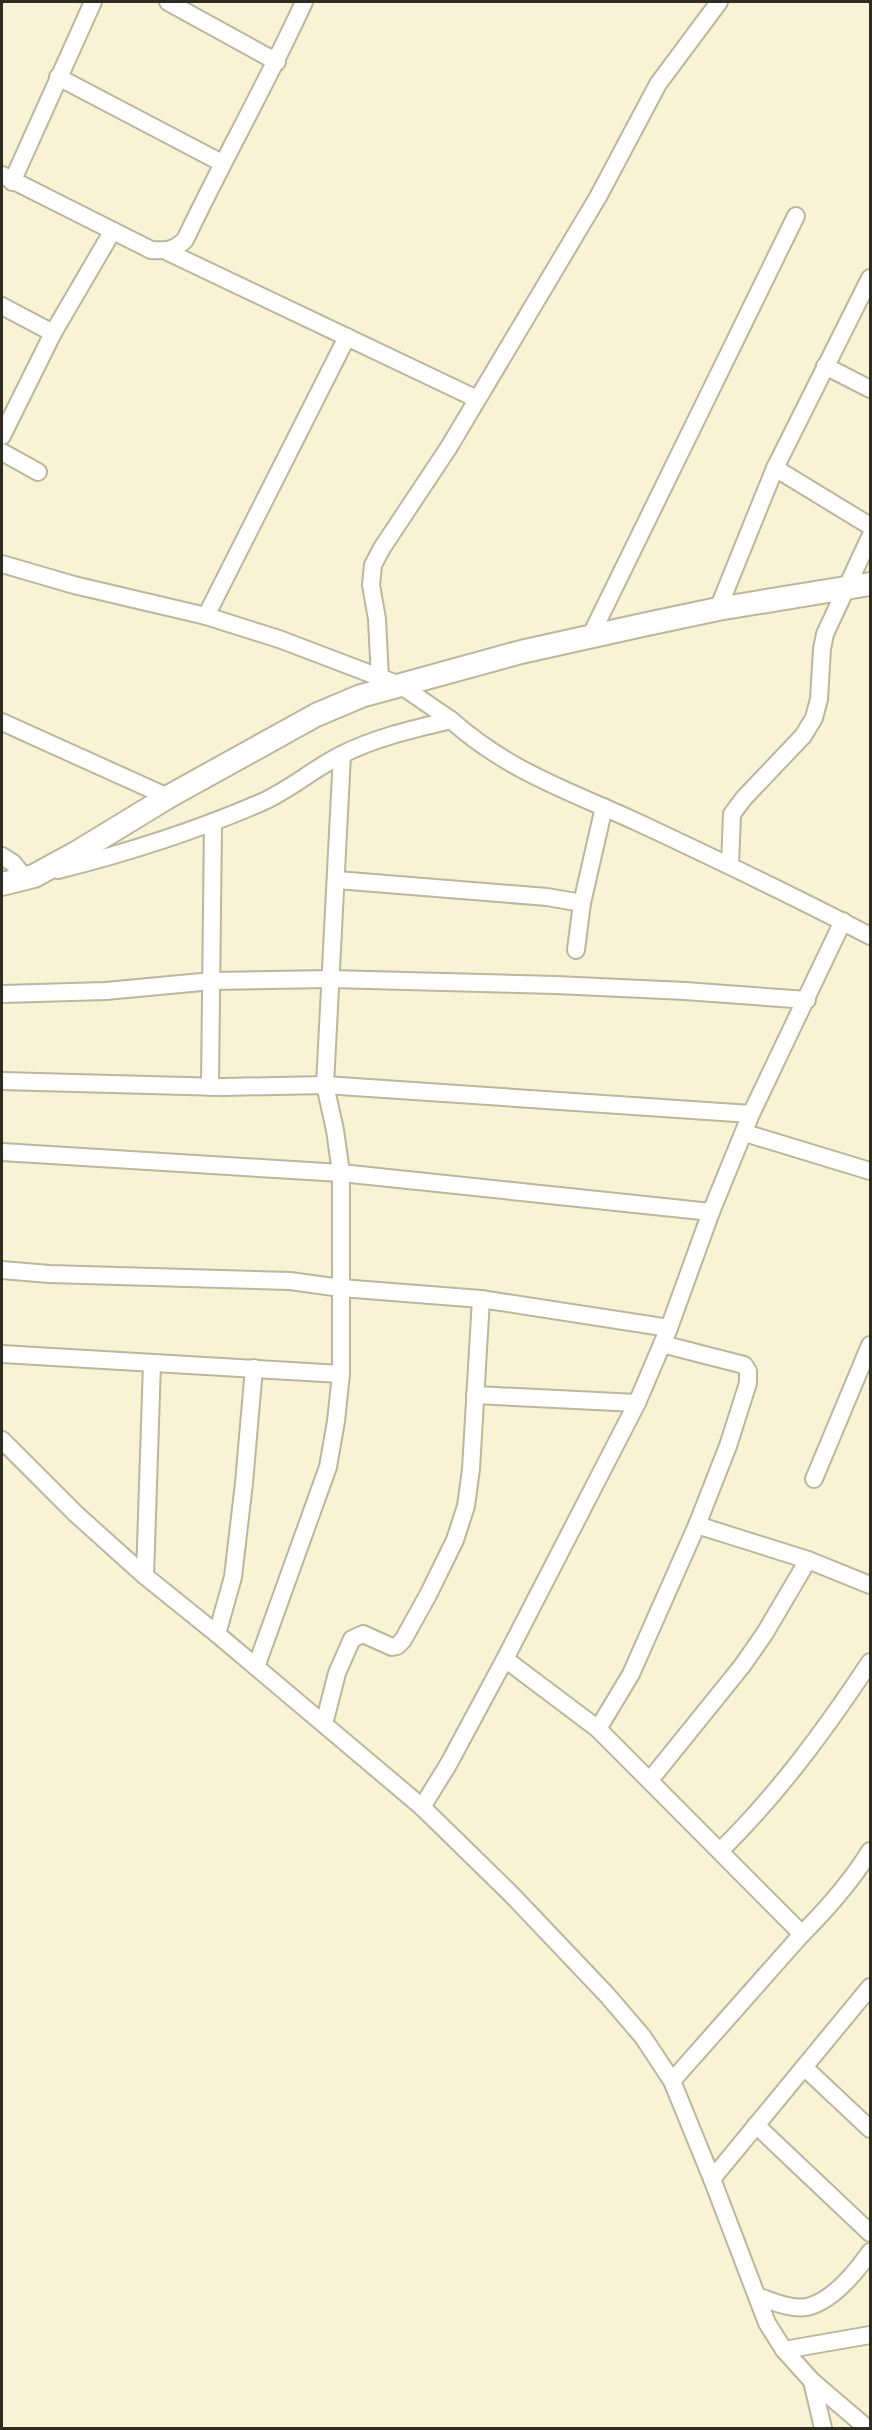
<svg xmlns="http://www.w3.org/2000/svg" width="872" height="2430" font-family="Barlow,sans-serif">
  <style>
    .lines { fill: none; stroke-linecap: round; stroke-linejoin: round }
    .street-casing { stroke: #bcb69a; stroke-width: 20 }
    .secondary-casing { stroke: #bcb69a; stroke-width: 26 }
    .street { stroke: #fff; stroke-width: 16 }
    .secondary { stroke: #fff; stroke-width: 22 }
  </style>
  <rect width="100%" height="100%" fill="#f9f3d5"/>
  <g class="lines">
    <g class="street-casing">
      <g id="street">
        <path d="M168,2L277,62"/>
        <path d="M58,77L222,163"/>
        <path d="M2,175L151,250C166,251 173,251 185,240C223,160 267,83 304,2"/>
        <path d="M12,182L93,2"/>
        <path d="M168,252L477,399"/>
        <path d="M2,306L53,333"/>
        <path d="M825,366L870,389"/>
        <path d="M2,436L53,333L112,232"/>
        <path d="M2,452L38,472"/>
        <path d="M775,468L870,526"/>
        <path d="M2,564L74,585L206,616L279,639L400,685L451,720C414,729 377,737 343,754C314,768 290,790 260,803C195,831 126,853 58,870"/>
        <path d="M718,609L775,468L870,278"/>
        <path d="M206,616L347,337"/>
        <path d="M590,637L796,216"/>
        <path d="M380,678L377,619L371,585L373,565L382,548L449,447L598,197L658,84L719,2"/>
        <path d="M451,720C508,771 569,791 637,822C716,859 794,896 870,936"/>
        <path d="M2,722L168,797"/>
        <path d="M2,856L13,863L25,878"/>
        <path d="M730,866L732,814L744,798L803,736L814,718L819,699L822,649L825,634L870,537"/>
        <path d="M337,880L547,897L582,903L604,807"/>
        <path d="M576,950L582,903"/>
        <path d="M2,994L106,991L212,981L331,979L556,985L685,991L807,1000"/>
        <path d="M2,1081L222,1087L325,1085L751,1114"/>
        <path d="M210,1087L213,822"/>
        <path d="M745,1133L870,1171"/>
        <path d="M2,1152L341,1173L711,1212"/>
        <path d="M2,1270L49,1274L290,1281L341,1288L481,1299L669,1328"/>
        <path d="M662,1344L744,1365L748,1371V1383L728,1446L697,1525L631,1674L598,1729L802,1934L672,2081"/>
        <path d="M2,1354L341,1374"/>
        <path d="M475,1395L637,1403"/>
        <path d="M2,1440L76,1514L145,1576L217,1634L422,1807L511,1894L607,1995L643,2037L672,2081L712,2179L767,2323L784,2350L812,2381L867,2428"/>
        <path d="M814,1479L870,1345"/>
        <path d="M697,1525L808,1560L870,1585"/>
        <path d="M145,1576L152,1363"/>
        <path d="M217,1634L233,1577L244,1483L254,1368"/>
        <path d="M505,1659L598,1729"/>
        <path d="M256,1667L328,1467L336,1421L341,1374V1173L335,1130L325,1085L342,755"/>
        <path d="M324,1724L337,1673L352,1639L363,1634L392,1647L397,1646L403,1640L428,1595L455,1540L466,1506L471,1469L481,1299"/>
        <path d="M650,1780L742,1666L765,1633L808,1560"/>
        <path d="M422,1807L448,1765L505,1659L637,1403L669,1328L711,1212L751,1114L843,921"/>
        <path d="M720,1851C778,1794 825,1730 870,1662"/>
        <path d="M802,1934C828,1908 851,1882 870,1851"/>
        <path d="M804,2067L870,2129"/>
        <path d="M756,2125L870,2233"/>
        <path d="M712,2179L870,1987"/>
        <path d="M757,2296C772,2301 791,2310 807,2307C832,2301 856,2272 870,2252"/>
        <path d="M784,2350L870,2335"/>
        <path d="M812,2381L823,2428"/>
      </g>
    </g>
    <g class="secondary-casing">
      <path id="secondary" d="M2,884L34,876L76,853L168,797L316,715L361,696L521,652L647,624L718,609L870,584"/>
    </g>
    <use href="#street" class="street"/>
    <use href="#secondary" class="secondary"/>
  </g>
  <rect width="872" height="2430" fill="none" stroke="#2e2b20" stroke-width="6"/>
</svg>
